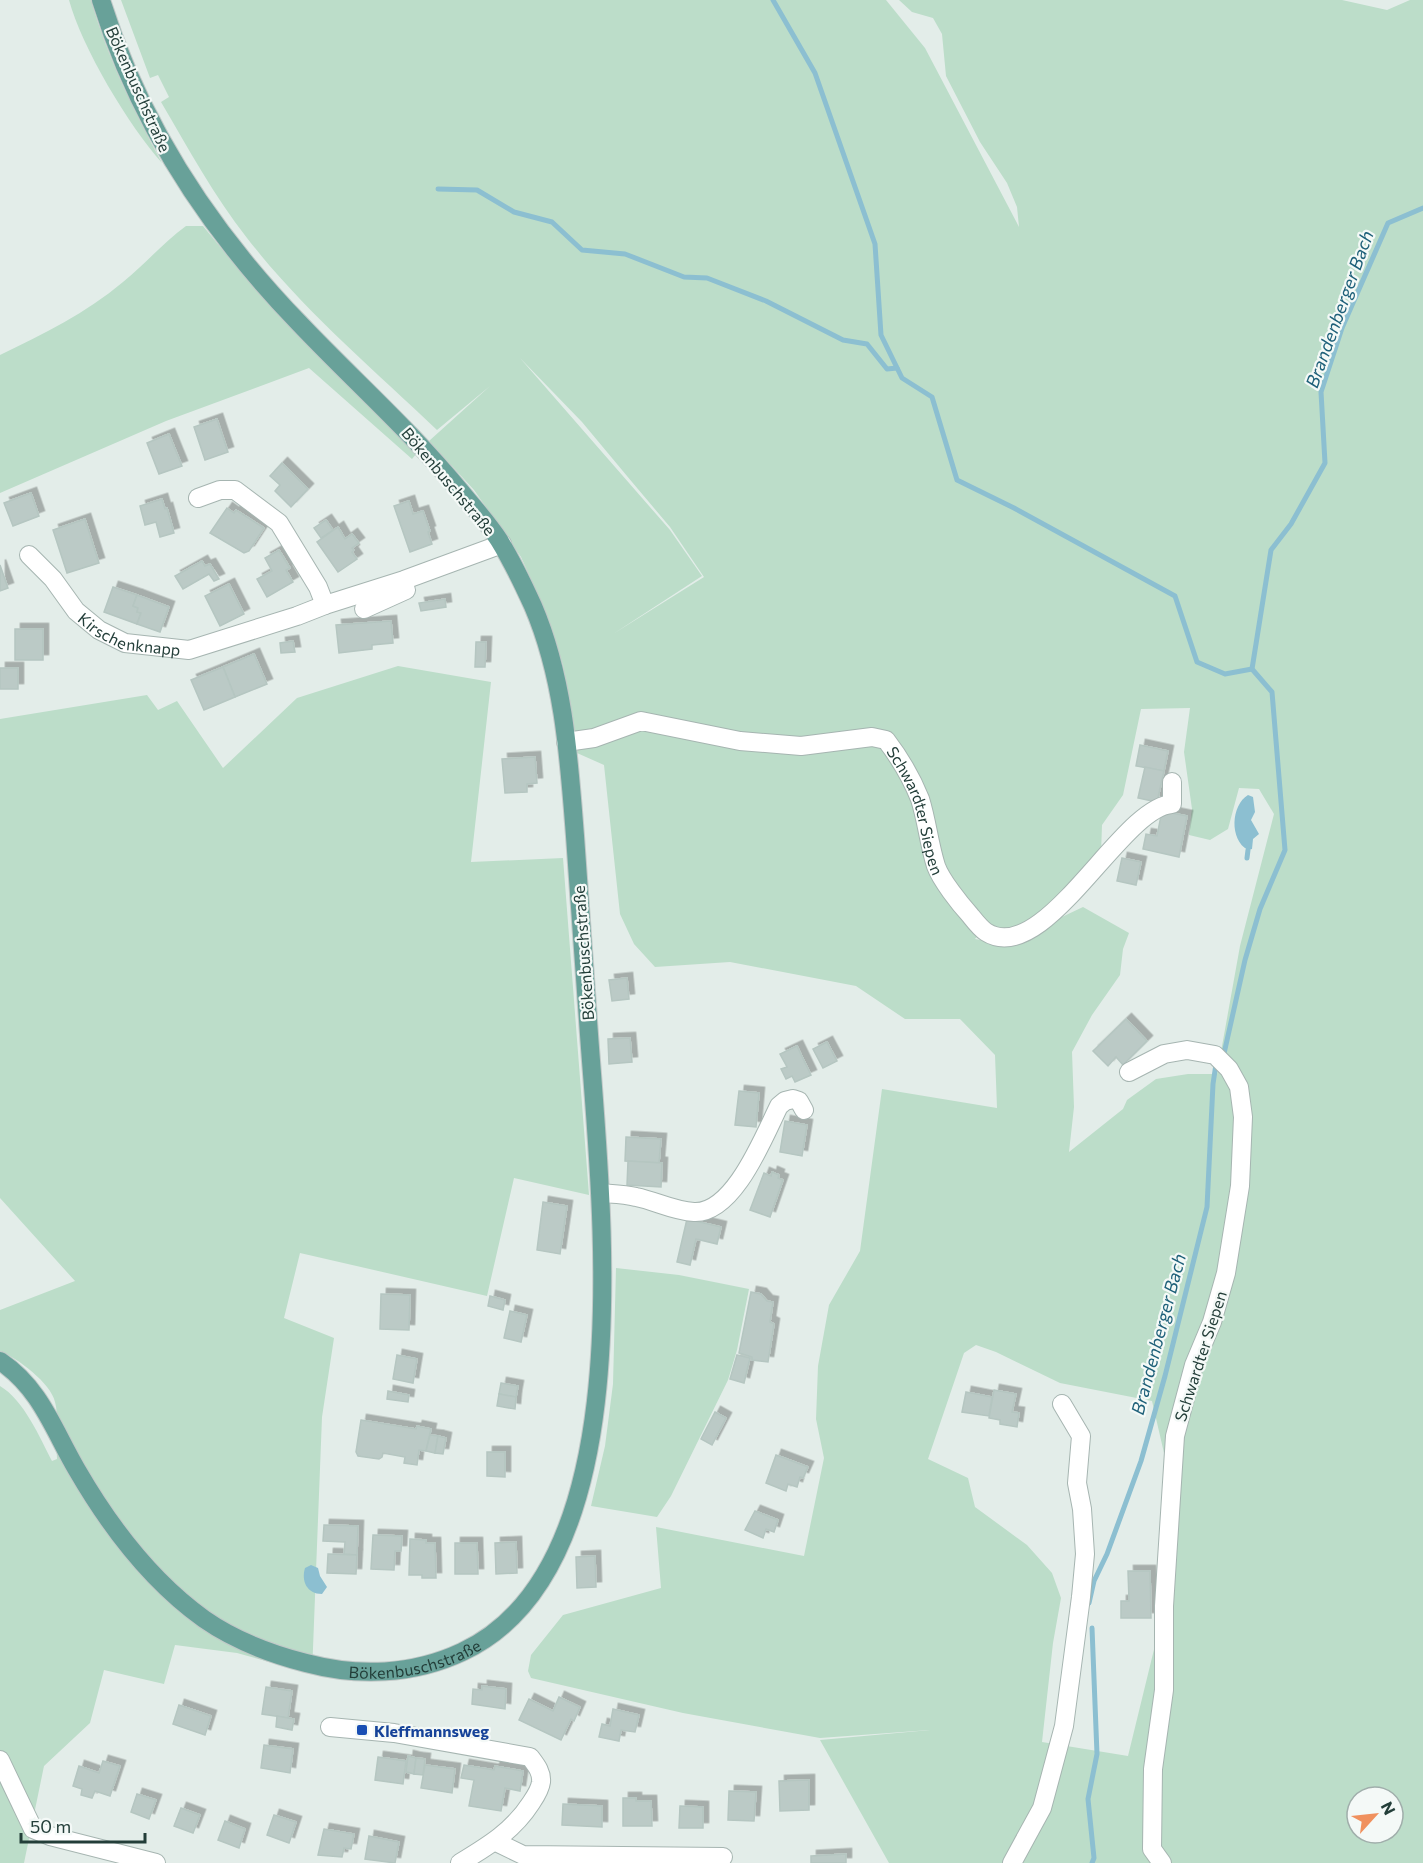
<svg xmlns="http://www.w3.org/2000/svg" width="1423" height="1863" font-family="Commissioner,sans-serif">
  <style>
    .green { fill: #bcddc9; fill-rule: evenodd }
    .water { fill: #8cbfd1 }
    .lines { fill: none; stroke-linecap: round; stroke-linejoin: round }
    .stream { stroke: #8cbfd1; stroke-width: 5 }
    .building { fill: #bbcac6; stroke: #b5c6c1; stroke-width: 1.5; filter: url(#shadow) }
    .minor-casing { stroke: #a6b5b1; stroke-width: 20 }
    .major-casing { stroke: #c1c9c8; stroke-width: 20 }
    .minor { stroke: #fff; stroke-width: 18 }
    .major { stroke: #68a199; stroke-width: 18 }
    .transit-dot { fill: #1a4fb4; stroke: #f4f9f7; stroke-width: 2 }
    .labels { text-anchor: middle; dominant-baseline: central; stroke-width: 4.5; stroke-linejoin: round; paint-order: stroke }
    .street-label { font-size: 16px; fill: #233e39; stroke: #f4f9f7 }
    .transit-label { font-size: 16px; font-weight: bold; fill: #164399; stroke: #f4f9f7; text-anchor: start }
    .water-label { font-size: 18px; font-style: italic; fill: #1e6079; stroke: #f4f9f7 }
  </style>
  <defs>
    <filter id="shadow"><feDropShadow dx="5.5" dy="-5.5" stdDeviation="0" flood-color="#0004"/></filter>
  </defs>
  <rect width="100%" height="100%" fill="#e3ede9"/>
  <g class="green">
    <path d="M69,0H91C107,57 134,111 162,163C129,126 82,48 69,0Z"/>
    <path d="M121,0H886L925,48L1019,227L1017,207L1007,183L980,142L946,76L942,34L933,18L912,12L899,0H1342L1387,10L1410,0H1423V1863H889L820,1740L930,1730L820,1738L683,1713L531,1678L528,1671L531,1655L563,1615L661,1588L656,1527L804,1556L824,1458L816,1419L818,1366L829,1305L860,1251L882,1089L997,1108L995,1055L960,1019H905L856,986L730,962L655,967L634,944L620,914L604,765L577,753L563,665L542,604L521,557L474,490L429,441L490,386L437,430C372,368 302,309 247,238C214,196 188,148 161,102L169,97L158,75L150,78ZM520,358L582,422L632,482L670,527L704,577L613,634L702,576L670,530ZM1190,708L1184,752L1192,809L1189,835L1210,840L1228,829L1239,788L1259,789L1274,814L1240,946L1217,1074H1188L1156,1079L1127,1100L1123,1109L1069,1152L1074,1107L1072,1052L1092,1015L1120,975L1123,949L1129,933L1083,907L1005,944L975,939L986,926L1005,932L1049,909L1101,854L1102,825L1123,795L1141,709ZM976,1345L996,1352L1060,1383L1152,1401L1164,1453L1163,1564L1159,1629L1128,1756L1042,1742L1053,1643L1061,1598L1052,1573L1027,1545L975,1507L968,1478L928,1459L964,1353ZM1357,1797H1393V1833H1357Z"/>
    <path d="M186,226H203C269,308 341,380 417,453L412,459L309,368L166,421L0,493V355C44,334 86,313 123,282C145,264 163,243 186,226Z"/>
    <path d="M398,666L491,682L471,862L563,858L589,1195L514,1178L487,1296L300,1253L284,1318L334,1338L322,1417L312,1674L237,1653L175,1645L164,1684L104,1670L90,1723L44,1766L24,1863H0V1386C24,1400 40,1438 52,1461L57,1459C56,1444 59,1416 55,1402C51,1383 17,1358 0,1351V1310L75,1281L0,1198V719L147,695L158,710L177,701L223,768L297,698Z"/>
    <path d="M616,1268L679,1275L749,1289L737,1350L728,1380L671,1496L657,1517L591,1506L605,1446L613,1384Z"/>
  </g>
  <g class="water">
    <path d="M1248,795L1253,797L1255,812L1251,820L1259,834L1253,839L1252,849L1248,850C1229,840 1231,805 1248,795Z"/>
    <path d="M311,1565L318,1568L320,1576L327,1587L322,1594C307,1594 301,1581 305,1568Z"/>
  </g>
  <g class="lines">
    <g class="stream">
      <path d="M773,0L815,73L875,244L881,335L902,378L932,397L957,480L1014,508L1175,596L1197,662L1225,674L1252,669"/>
      <path d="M438,189L477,190L514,212L552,222L582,250L625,254L684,277L707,278L766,301L843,340L867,344L887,369L897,368"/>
      <path d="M1247,858L1248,850"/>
      <path d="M1223,1058L1245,960L1260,909L1285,850L1272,692L1252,669L1271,550L1291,524L1325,463L1321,392L1342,328L1388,223L1423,208"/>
      <path d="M1089,1603L1094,1581L1107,1554L1141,1461L1165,1376L1207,1207L1213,1084L1216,1064"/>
      <path d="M1092,1628L1097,1754L1088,1799L1094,1858L1092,1863"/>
    </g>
  </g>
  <g class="building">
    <path d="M217,419L228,452L205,460L194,427Z"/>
    <path d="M169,434L182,466L159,474L147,443Z"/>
    <path d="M282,463L308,489L291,507L275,491L280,485L270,476Z"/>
    <path d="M31,493L39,516L13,526L4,503Z"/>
    <path d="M162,499L165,509L167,508L174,533L160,537L156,522L145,525L140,506Z"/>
    <path d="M409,501L413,514L423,511L430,531L428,532L432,544L410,552L394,506Z"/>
    <path d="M227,508L234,513L236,510L264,528L249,551L244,553L210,533Z"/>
    <path d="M85,519L99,563L67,573L53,530Z"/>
    <path d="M326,520L333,530L321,538L314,528Z"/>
    <path d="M338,527L345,539L352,534L359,543L352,548L354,550L352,552L357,559L338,572L317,542Z"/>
    <path d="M279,550L290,568L286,570L293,582L267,597L257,579L272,571L265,558Z"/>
    <path d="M202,561L205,566L210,564L219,579L214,581L209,574L183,589L175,576Z"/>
    <path d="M0,565L8,588L0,591Z"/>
    <path d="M229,584L244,614L220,626L205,596Z"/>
    <path d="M113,587L137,595L133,606L138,608L137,612L141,613L137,624L104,612Z"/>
    <path d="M137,595L169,607L160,632L137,624L141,613L137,612L138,608L133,606Z"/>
    <path d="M445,599L446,607L421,611L419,603Z"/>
    <path d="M391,621L393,643L372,645V649L339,653L336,625Z"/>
    <rect x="15" y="629" width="28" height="31"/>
    <path d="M293,641L295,652L281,653L280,643Z"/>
    <path d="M476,642H486L485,667H475Z"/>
    <path d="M254,654L267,684L235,697L223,667Z"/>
    <path d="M223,667L235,697L204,710L191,680Z"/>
    <rect x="0" y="668" width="18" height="21"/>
    <path d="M1140,745L1168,751L1164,771L1136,766Z"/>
    <path d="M535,757L537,783L527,784V792L505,793L502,759Z"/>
    <path d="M1145,767L1164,771L1157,802L1138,798Z"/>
    <path d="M1162,811L1187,816L1179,857L1143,849L1146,834L1157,836Z"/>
    <path d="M1122,858L1141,862L1136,885L1117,881Z"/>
    <path d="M627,978L629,999L612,1001L609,980Z"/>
    <path d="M1126,1019L1147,1041L1123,1065L1116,1057L1108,1066L1093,1051Z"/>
    <path d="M630,1038L632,1062L609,1064L608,1039Z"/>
    <path d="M827,1042L837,1061L823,1068L813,1049Z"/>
    <path d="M797,1046L811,1075L795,1082L792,1076L786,1079L781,1069L787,1067L780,1054Z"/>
    <path d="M739,1091L759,1093L756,1127L735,1125Z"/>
    <path d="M785,1121L807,1125L802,1156L780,1152Z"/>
    <path d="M626,1137L661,1139L659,1163L625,1161Z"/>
    <path d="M628,1161L662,1163L661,1187L627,1185Z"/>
    <path d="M772,1172L779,1175L778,1178L783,1180L770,1217L750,1210L764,1173L771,1176Z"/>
    <path d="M543,1202L567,1206L560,1254L537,1250Z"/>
    <path d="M687,1219L721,1227L717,1244L696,1239L690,1265L677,1262Z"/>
    <path d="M751,1292L761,1294L767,1301L773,1302L770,1322L774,1324L768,1362L752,1360V1357L739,1353Z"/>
    <path d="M381,1294L410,1295L409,1330L380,1329Z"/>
    <path d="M490,1296L505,1300L503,1310L488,1306Z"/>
    <path d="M510,1311L527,1315L521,1342L504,1338Z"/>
    <path d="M397,1355L417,1359L413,1383L393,1379Z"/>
    <path d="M737,1355L750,1358L744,1383L730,1379Z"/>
    <path d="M501,1383L518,1386L516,1397L499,1394Z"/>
    <path d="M994,1390L1016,1394L1012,1412L1019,1413L1017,1427L1000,1424V1420L989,1418Z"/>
    <path d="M388,1391L409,1395L408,1402L387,1399Z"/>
    <path d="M966,1392L992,1397L989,1416L962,1412Z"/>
    <path d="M499,1394L516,1397L515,1409L497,1406Z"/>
    <path d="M715,1412L726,1418L712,1445L701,1439Z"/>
    <path d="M361,1420L416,1429L417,1426L431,1429L426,1451L419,1450L417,1465L404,1463L405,1457L383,1453L382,1457L379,1459L358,1456L356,1452Z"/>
    <path d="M430,1435L438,1436L435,1453L426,1451Z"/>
    <path d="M438,1436L446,1438L443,1454L435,1453Z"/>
    <path d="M487,1452H505V1477L487,1476Z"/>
    <path d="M776,1455L808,1467L803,1478L800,1477L797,1487L788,1484L786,1491L766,1483Z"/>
    <path d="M755,1511L778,1520L774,1532L766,1529L763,1538L745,1530Z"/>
    <path d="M324,1525L358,1526L357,1555L344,1554L345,1542L323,1541Z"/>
    <path d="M373,1535L402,1536L401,1551H395L394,1570L371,1569Z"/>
    <path d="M410,1539L426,1540V1543H435L436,1578H422V1575H409Z"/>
    <path d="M516,1542L517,1573L496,1574L495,1543Z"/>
    <path d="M455,1543H477L478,1574H455Z"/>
    <path d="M328,1554L357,1555L356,1574L327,1573Z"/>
    <path d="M595,1556L596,1587L577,1588L576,1557Z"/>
    <path d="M1128,1571H1150L1151,1618H1121V1601H1129Z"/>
    <path d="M482,1686L506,1689L505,1709L472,1704L473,1689L482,1690Z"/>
    <path d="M266,1687L292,1691L288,1718L262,1714Z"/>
    <path d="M559,1697L580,1707L574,1721L571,1719L561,1740L519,1720L529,1699L553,1711Z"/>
    <path d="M179,1705L211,1716L205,1735L173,1724Z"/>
    <path d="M613,1709L639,1715L635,1732L621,1730L619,1741L599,1737L602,1724L610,1726Z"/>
    <path d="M277,1716L294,1719L292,1730L276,1727Z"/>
    <path d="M264,1745L293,1749L290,1773L261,1768Z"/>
    <path d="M408,1756L416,1758L414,1774L406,1772Z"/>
    <path d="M378,1757L406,1761L403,1784L375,1780Z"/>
    <path d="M416,1758L425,1759L423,1775L414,1774Z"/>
    <path d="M103,1761L120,1766L110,1796L95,1791L92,1798L81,1795L82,1789L73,1786L79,1766L99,1773Z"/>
    <path d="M425,1765L455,1769L452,1793L421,1788Z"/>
    <path d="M464,1765L494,1770L495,1766L523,1771L520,1791L505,1788L501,1811L469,1806L474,1780L461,1778Z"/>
    <path d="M809,1780V1810L780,1811L779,1781Z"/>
    <path d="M729,1791L756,1792L754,1821L728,1820Z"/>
    <path d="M137,1794L156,1800L149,1819L131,1812Z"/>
    <path d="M623,1798H636V1801H651L652,1826H623Z"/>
    <path d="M563,1804L602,1806V1827L562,1825Z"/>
    <path d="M680,1806L703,1807V1828H679Z"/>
    <path d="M181,1808L200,1815L193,1833L174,1826Z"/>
    <path d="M274,1815L296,1822L289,1843L267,1835Z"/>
    <path d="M225,1821L245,1829L239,1848L218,1840Z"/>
    <path d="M324,1829L354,1834L351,1849L344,1848L342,1857L318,1855Z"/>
    <path d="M369,1836L399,1842L395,1863L365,1859Z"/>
    <path d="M846,1854V1863H811V1856Z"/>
  </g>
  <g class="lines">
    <g class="minor-casing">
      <g id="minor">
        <path d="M198,498L220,490H235L279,523L318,587L325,605L404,580L502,544"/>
        <path id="s1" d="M29,555L53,579L76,611L99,630L125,643L189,650L297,616L325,605"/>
        <path d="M364,609L406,590"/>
        <path id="s2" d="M566,742L594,738L641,721L740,741L801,746L872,737L886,740C899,757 912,779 920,799C927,821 929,844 936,866C941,880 960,904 970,915C974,920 980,928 986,932C1044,969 1121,807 1172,804V782"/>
        <path d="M1129,1072L1164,1054L1187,1050L1215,1055L1229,1069L1239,1087L1243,1117L1240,1186L1226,1273L1212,1322L1194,1365L1175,1436L1164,1606V1690L1153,1769L1152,1849L1162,1863"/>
        <path d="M600,1193C612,1194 624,1194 636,1197C656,1201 673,1211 694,1212C734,1214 764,1136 779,1106L785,1101L793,1099L799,1101L804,1110"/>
        <path d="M330,1727L394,1733L530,1757C536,1765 542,1772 541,1782C540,1790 535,1797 531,1803C513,1831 488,1846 460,1863"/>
        <path d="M0,1760L33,1829L50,1836L156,1863"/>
        <path d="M496,1842L523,1855L723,1857"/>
        <path d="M1012,1863L1042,1808L1064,1726L1081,1597L1085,1554L1082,1509L1077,1483L1081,1436L1062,1404"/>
      </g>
    </g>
    <g class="major-casing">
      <g id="major">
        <path id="s3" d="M0,1361C41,1389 53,1429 77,1470C110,1527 151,1581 204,1619C234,1640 271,1654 306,1663C358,1677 413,1675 462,1652C649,1565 599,1188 588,1020C584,959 579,897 575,836C569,759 564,678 533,606C523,584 512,561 499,540C488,523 474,508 461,492C411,431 353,380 299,323C210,231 139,123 101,0"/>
      </g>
    </g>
    <use href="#minor" class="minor"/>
    <use href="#major" class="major"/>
  </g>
  <rect class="transit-dot" x="356" y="1724" width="12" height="12" rx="3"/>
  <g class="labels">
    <g class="street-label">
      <text transform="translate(139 89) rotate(66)">Bökenbuschstraße</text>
      <text transform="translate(449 481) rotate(50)">Bökenbuschstraße</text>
      <text stroke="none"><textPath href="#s1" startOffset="134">Kirschenknapp</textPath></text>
      <text stroke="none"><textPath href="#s2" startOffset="404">Schwardter Siepen</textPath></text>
      <text transform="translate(583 953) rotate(-94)">Bökenbuschstraße</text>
      <text transform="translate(1200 1356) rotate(-72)">Schwardter Siepen</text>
      <text stroke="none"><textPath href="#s3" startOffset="555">Bökenbuschstraße</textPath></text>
    </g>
    <g class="transit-label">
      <text x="374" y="1730">Kleffmannsweg</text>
    </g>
    <g class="water-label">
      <text transform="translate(1339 309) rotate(-70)">Brandenberger Bach</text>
      <text transform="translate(1158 1334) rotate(-75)">Brandenberger Bach</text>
    </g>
  </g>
  <g transform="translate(1375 1815) rotate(63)"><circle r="28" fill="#f4f9f7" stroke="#a0aeab" stroke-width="1.5"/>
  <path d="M0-4.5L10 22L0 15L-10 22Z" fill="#f0915e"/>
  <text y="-9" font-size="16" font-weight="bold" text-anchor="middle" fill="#233e39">N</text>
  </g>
  <path d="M21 1833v9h124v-9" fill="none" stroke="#233e39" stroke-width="3"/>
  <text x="30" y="1833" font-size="18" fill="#233e39" stroke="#f4f9f7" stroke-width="4.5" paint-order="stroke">50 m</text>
</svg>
